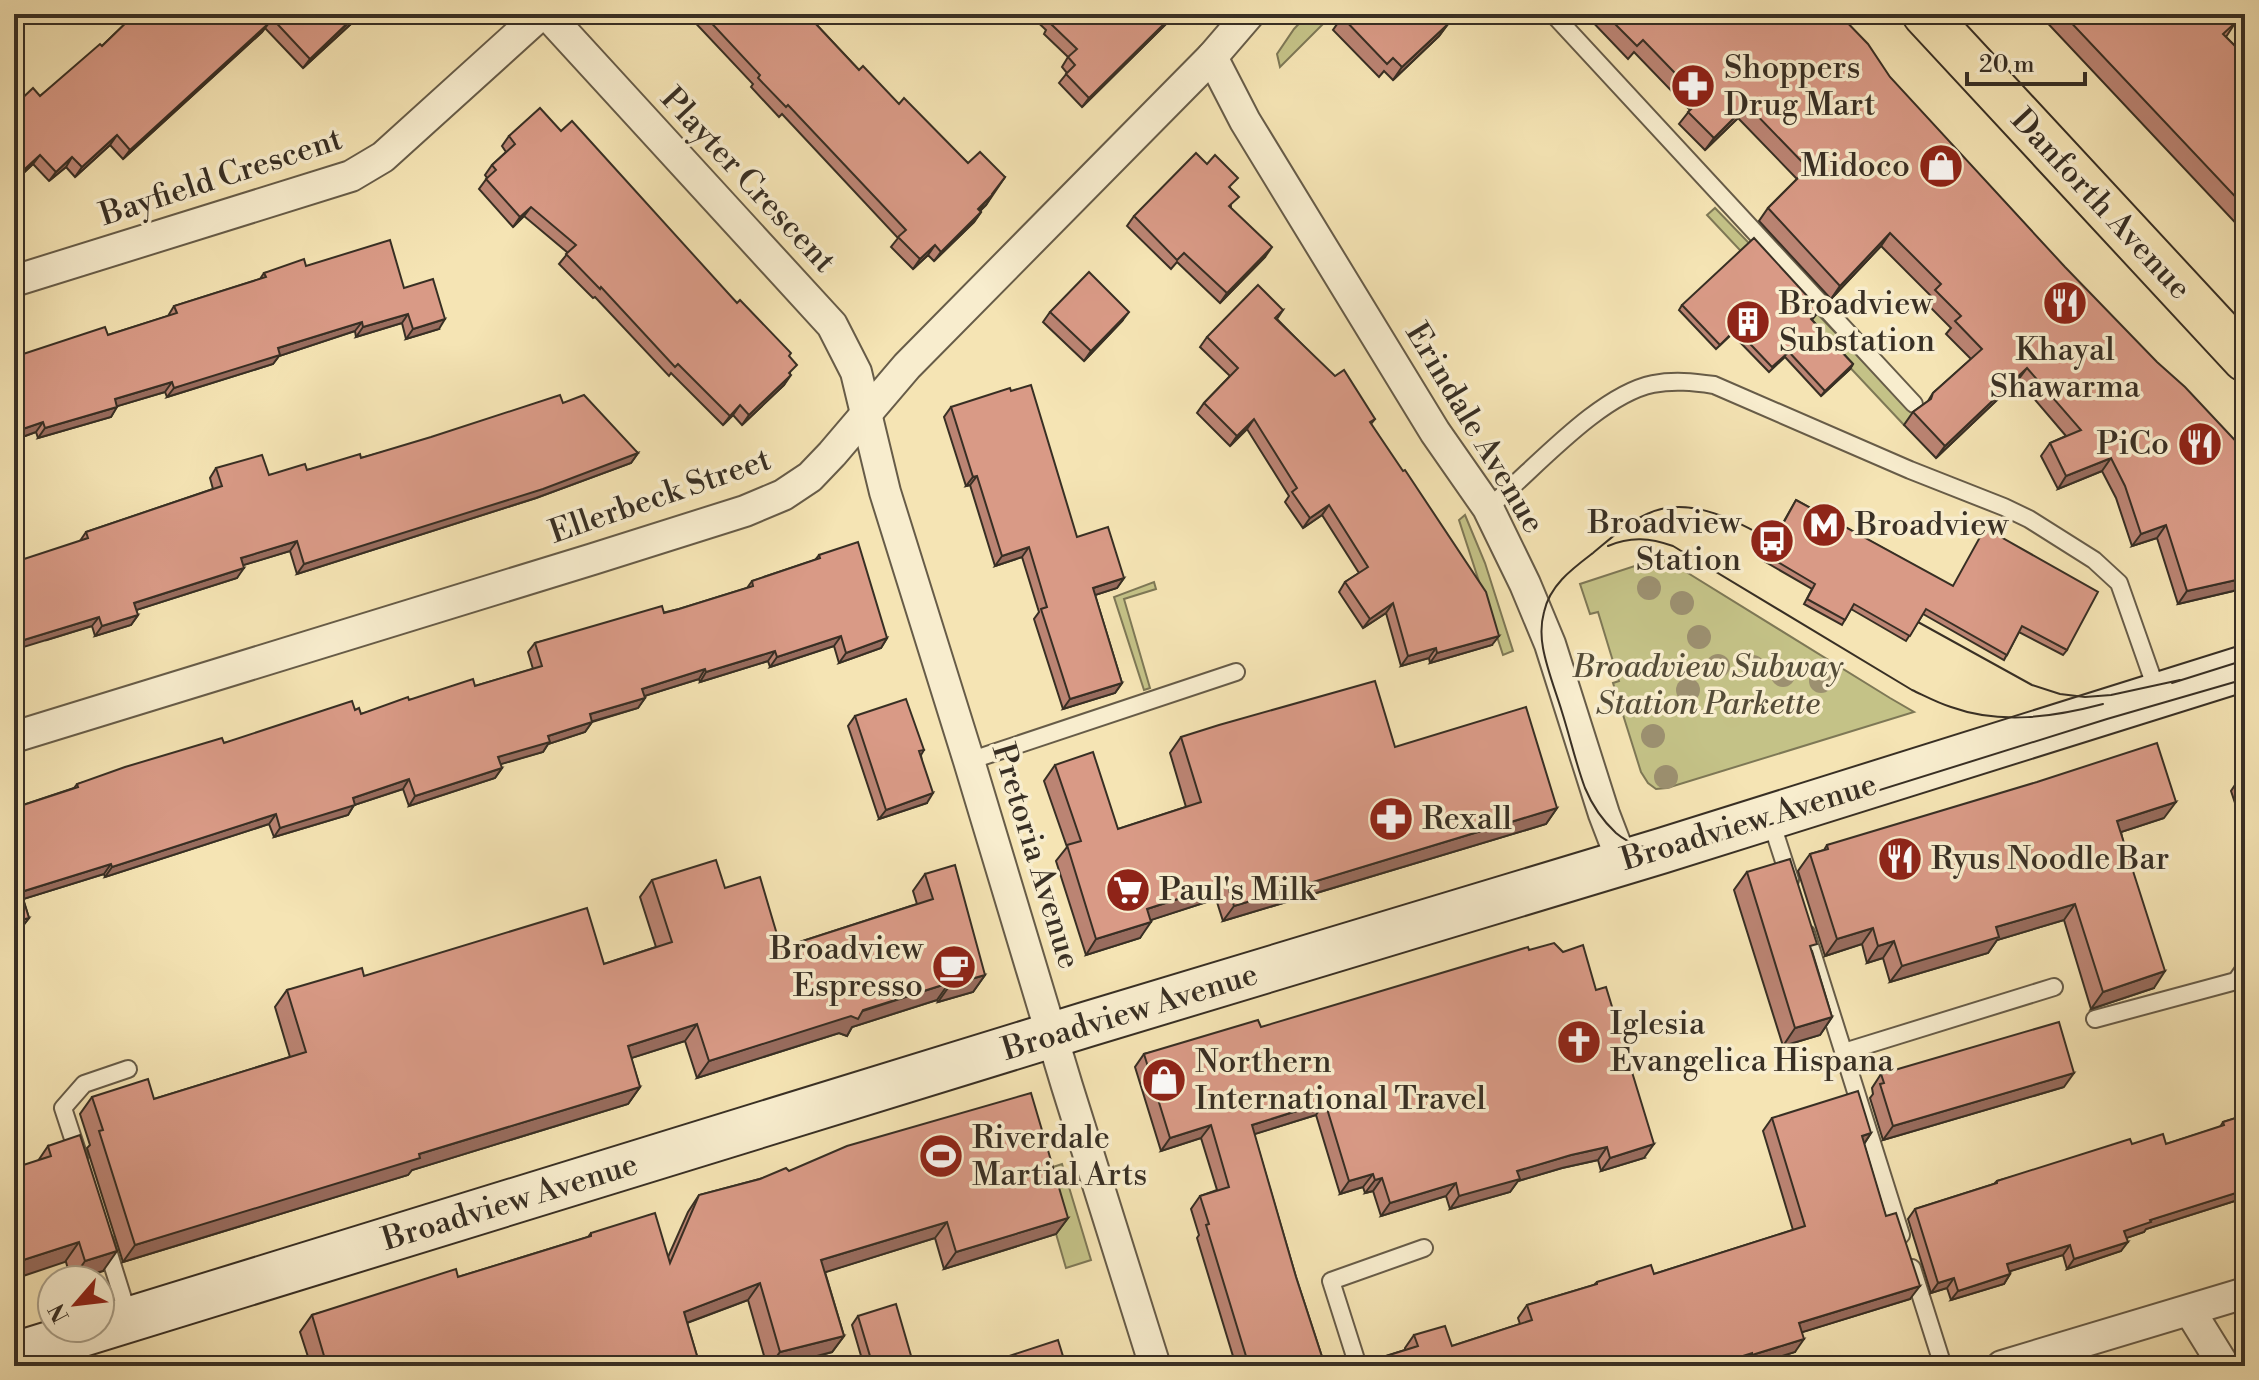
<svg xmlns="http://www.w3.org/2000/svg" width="2259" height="1380" font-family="'Libre Bodoni',serif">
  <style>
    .green { fill: #c4c287; stroke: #7e7856; stroke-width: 2 }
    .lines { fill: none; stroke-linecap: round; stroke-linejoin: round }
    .lane-casing { stroke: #675c48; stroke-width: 20 }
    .street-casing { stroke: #675c48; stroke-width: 34 }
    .secondary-casing { stroke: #382f24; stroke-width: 48 }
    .primary-casing { stroke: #382f24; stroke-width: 48 }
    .lane { stroke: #f8edce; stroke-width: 16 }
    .street { stroke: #f8edce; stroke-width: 30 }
    .secondary { stroke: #f8edce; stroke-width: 44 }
    .primary { stroke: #f5e4b4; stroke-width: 44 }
    .tram { stroke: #382f24; stroke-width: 2 }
    .tree { fill: #9c9070 }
    .wall { fill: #bb8473; stroke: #382f24; stroke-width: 2 }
    .shaded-wall { fill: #986c5e; stroke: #382f24; stroke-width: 2 }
    .building { fill: #d99a86; stroke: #382f24; stroke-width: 2 }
    .labels { text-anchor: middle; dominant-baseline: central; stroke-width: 7; stroke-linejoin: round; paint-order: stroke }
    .poi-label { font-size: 32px; fill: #382f24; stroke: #f8edce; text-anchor: start }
    .street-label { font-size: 32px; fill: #382f24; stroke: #f8edce }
    .park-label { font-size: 32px; font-style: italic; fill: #544c38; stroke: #f8edce }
  </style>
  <rect width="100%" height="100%" fill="#f5e4b4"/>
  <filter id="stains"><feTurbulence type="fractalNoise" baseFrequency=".0025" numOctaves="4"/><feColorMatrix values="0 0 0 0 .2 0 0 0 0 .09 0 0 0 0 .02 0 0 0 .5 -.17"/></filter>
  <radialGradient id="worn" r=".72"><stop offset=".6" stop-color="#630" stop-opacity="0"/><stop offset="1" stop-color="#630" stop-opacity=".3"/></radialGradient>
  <g class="green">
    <path d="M1308,14H1317L1325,22L1280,67L1277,54L1294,29Z"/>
    <path d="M1715,208L1915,415L1904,425L1707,215Z"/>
    <path d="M1465,515L1485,563L1513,651L1503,655L1459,520Z"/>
    <path d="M1662,557L1890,698L1914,712L1667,788L1656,789L1648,783L1641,772L1613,683L1619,681L1598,612L1590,614L1580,584Z"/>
    <path d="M1154,582L1156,589L1124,599L1150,688L1144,690L1114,597Z"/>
    <path d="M1062,1164L1091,1260L1066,1268L1038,1172Z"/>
  </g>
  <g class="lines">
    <g class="lane-casing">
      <g id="lane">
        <path d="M1553,14L1914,404"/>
        <path d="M1488,508C1532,472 1598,395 1653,384C1674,380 1693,382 1714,385L1910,470L2004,507L2029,519L2094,560L2119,583L2158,694"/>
        <path d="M969,761L1236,672"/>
        <path d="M1770,818L1790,880"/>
        <path d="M1806,933L1901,1235"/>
        <path d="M2095,1019L2236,981L2245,968"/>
        <path d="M1844,1052L2054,987"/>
        <path d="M79,1157L63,1108L84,1084L128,1069"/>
        <path d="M105,1241L129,1318"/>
        <path d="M1912,1268L1943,1366"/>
        <path d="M1358,1366L1331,1281L1424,1248"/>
      </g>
    </g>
    <g class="street-casing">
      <g id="street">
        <path d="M547,14L832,325L856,372L885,492L969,761L1067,1086L1155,1366"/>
        <path d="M1212,57L1245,121L1435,432L1488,508L1525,584L1550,644L1604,814L1622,861"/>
        <path d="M14,281L351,176L383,157L541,14"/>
        <path d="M14,737L593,559L745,511L783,495L810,477L832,454L907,366L1212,57L1249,14"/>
        <path d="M2190,1311L2224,1366"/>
        <path d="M2002,1366L2245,1293"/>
      </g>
    </g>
    <g class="secondary-casing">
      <path id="secondary" d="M14,1355L1088,1024L1661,851L2245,668"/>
    </g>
    <g class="primary-casing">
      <path id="primary" d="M1925,14L2245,359"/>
    </g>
    <use href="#lane" class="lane"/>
    <use href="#street" class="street"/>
    <use href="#secondary" class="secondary"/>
    <use href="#primary" class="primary"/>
    <g class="tram">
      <path d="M1608,546C1631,536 1650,538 1673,546L1912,690C1925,696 1938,703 1951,707C2001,725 2054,717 2103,704"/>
      <path d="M1793,553C1752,530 1695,491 1647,514C1627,523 1610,539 1593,553C1572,569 1550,585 1544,612C1541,623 1541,637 1543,648C1547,670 1556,692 1562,712C1570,737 1576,764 1585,788C1592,805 1602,820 1616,833C1637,851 1665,852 1691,849L2107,719L2245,679"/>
      <path d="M1898,611L2032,685L2060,694L2085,697L2111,695L2180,680"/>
      <path d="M2172,683L2245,660"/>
    </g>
  </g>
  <g class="tree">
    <circle cx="1649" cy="588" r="12"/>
    <circle cx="1682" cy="603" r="12"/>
    <circle cx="1699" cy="637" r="12"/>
    <circle cx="1718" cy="666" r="12"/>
    <circle cx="1753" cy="667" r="12"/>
    <circle cx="1783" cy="675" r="12"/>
    <circle cx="1821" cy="681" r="12"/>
    <circle cx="1688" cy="690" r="12"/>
    <circle cx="1653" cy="736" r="12"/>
    <circle cx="1666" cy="777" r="12"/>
  </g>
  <g class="wall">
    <path d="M131,14H260L261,15L262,14H358L353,22L303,68L265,28L262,32L123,159L110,145L75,177L66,167L49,181L33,164L14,182V106L40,96L102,46L132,17Z"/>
    <path d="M687,14H815L817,17L813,21L859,70L968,163L1005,177L986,205L980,211L981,212L974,222L934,261L928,255L913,269L891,247L898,238L782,114L779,117L751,87L753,84Z"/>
    <path d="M1029,14H1172L1166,24L1082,107L1059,83L1067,73L1062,67L1068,57L1044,34L1046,30Z"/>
    <path d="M1585,14H1839L2233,591L2178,604L2157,538L2132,546L2116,498L2102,471L2058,489L2041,456L2050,443L2066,436L2018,380L1936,458L1904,425L1913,412L1928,401L1933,393L1971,359L1946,334L1951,328L1926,303L1931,296L1881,246L1831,299L1759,221L1768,208L1797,179L1738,118L1705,150L1679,124L1690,110L1634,52L1628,59Z"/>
    <path d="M2039,14H2227L2235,23L2226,37L2245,56V233Z"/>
    <path d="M1342,17L1448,23V24L1439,36L1393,80L1384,71L1379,77L1333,30Z"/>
    <path d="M561,131L737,303L789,356L790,374L784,385L742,425L733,415L723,425L671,373L669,376L595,297L593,298L559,264L568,253L524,216L513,227L479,189L487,178L485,175L492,165L506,152L502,146L509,136Z"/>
    <path d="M1230,188L1231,208L1265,257L1220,303L1177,262L1171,269L1127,226L1134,216Z"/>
    <path d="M306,266L404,288L439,329L406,339L402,323L356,337L355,331L279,356L273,364L167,397L165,392L117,406L111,417L38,438L36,432L14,440V357L108,335L168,316L174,306L260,279L264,273Z"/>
    <path d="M1682,305L1820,310L1812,320L1853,364L1850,369L1821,396L1785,357L1769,372L1732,334L1716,349L1679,310Z"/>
    <path d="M1283,310L1277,319L1375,419L1371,424L1492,645L1430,663L1429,658L1401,666L1386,613L1363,628L1339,592L1345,582L1359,573L1322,515L1303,528L1285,502L1289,496L1247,429L1230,446L1197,413L1204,403L1230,376L1200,347L1207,337Z"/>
    <path d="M1050,312L1122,321L1084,361L1043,322Z"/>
    <path d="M563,403L638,453L631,463L536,498L297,574L290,551L243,565L237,578L136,610L138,615L131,625L95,636L92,626L47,640L80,541L86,532L213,489L210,478L216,468L269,475L307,470L361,458Z"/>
    <path d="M951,407L1077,537L1124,578L1117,588L1095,595L1122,683L1115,693L1063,709L1034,619L1039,612L1022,557L995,566L970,485L966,486L944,417Z"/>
    <path d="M1796,500L2067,650L2063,655L2019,632L2004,660L1923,614L1906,641L1851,609L1842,625L1804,604L1812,589L1762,560Z"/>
    <path d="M819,555L887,638L881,648L839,663L834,646L770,667L768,661L700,682L699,679L644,696L645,698L638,708L592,722L585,732L548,744L543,752L500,764L502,768L495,778L409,806L403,789L354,805L348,815L274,837L269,824L105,877L104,874L23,899L29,918L22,927L14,930V808L74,788L77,784L224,743L355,710L361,714L409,700L475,686L533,669L528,652L535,643L679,609L747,588L752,581L815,560Z"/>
    <path d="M855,716L924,750L921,755L927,803L879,819L848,726Z"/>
    <path d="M1181,737L1395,747L1557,808L1546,824L1223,921L1216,899L1150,920L1140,938L1086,955L1056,861L1067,847L1044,781L1055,765L1118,829L1186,807L1170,753Z"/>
    <path d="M2245,770V833L2231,791Z"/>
    <path d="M2164,818L2121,832L2154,988L2091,1009L2064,920L1997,940L1988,953L1890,982L1883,958L1867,963L1862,944L1825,956L1798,871L1810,854L1824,850L1827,845Z"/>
    <path d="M1747,872L1812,951L1832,1017L1820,1035L1783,1046L1734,890Z"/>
    <path d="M925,874L985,975L973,992L938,1002L937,1000L852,1027L847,1036L839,1033L697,1078L685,1041L631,1058L640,1087L628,1104L412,1170L408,1175L123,1262L87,1148L90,1145L80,1114L92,1097L154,1099L290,1057L275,1007L287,990L364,976L604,964L656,947L640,897L652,880L725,888L781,948L917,904L913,891Z"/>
    <path d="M1261,1027L1644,1158L1601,1171L1598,1160L1562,1168L1518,1181L1510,1192L1450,1209L1446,1196L1381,1216L1373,1191L1365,1193L1363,1187L1340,1194L1316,1115L1254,1134L1296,1277L1325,1366H1236L1197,1238L1199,1235L1191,1209L1200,1196L1217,1190L1201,1138L1161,1151L1135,1067L1144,1054Z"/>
    <path d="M1881,1074L2064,1087L1883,1140L1870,1098L1873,1094L1872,1088Z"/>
    <path d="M2245,1115V1213L2242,1214L2238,1200L2146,1229L2144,1232L2126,1238L2121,1251L2067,1269L2063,1255L2010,1271V1274L2004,1284L1951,1300L1947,1288L1931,1293L1908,1219L1915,1209L1994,1184L1997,1181L2132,1144H2166L2220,1127L2223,1122Z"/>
    <path d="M1772,1118L1871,1133L1864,1144L1910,1299L1802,1332L1795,1352L1750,1366H1379L1386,1356L1405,1350V1348L1414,1335L1452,1346L1520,1324L1518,1318L1527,1305L1594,1285L1597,1282L1654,1274L1793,1230L1763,1131Z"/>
    <path d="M48,1146L103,1271L71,1280L38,1161Z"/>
    <path d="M789,1171L1068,1218L1056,1234L944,1269L935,1238L825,1272L844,1336L832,1352L779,1366H767L748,1300L687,1323L700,1366H311L300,1332L312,1315L458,1277L588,1237L591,1233L668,1257L688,1212L699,1195Z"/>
    <path d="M858,1316L914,1366H864L852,1325Z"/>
  </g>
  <g class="shaded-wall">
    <path d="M358,14L353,22L303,68L310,59Z"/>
    <path d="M1453,14H1457L1437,34L1446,21Z"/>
    <path d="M1173,15L1166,24L1082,107L1089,98Z"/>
    <path d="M269,23L262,32L123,159L130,150Z"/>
    <path d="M1448,24L1439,36L1393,80L1402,67Z"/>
    <path d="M1747,105L1738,118L1705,150L1714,138Z"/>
    <path d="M117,135L110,145L75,177L82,167Z"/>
    <path d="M40,155L33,164L14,182V179Z"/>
    <path d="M72,157L66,167L49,181L56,172Z"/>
    <path d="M1005,177L987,201L992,195L986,205L972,219Z"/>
    <path d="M531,207L524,216L513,227L520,217Z"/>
    <path d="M981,212L974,222L934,261L941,252Z"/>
    <path d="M1890,233L1881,246L1831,299L1840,286Z"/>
    <path d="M935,245L928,255L913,269L920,259Z"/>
    <path d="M1272,247L1265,257L1220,303L1227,293Z"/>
    <path d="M1129,312L1122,321L1084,361L1091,351Z"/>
    <path d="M408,314L402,323L356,337L363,327Z"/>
    <path d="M445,319L439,329L406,339L413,329Z"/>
    <path d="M362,322L355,331L279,356L273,364L167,397L174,388L278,348Z"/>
    <path d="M1853,364L1850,369L1821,396L1825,391Z"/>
    <path d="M2027,368L2018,380L1936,458L1945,446Z"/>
    <path d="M791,375L784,385L742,425L749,415Z"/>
    <path d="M172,382L165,392L108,409L115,399Z"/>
    <path d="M740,405L733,415L723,425L730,416Z"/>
    <path d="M117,407L111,417L38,438L45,428Z"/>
    <path d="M1254,419L1247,429L1230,446L1237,436Z"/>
    <path d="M43,422L36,432L14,440V432Z"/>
    <path d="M638,453L631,463L536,498L297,574L304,564Z"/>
    <path d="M2111,458L2102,471L2058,489L2066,476Z"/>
    <path d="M977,476L970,485L966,486L973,477Z"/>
    <path d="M1329,505L1322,515L1303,528L1310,518Z"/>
    <path d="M2166,525L2157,538L2132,546L2141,534Z"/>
    <path d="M297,541L290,551L234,568L241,558Z"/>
    <path d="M1029,547L1022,557L995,566L1002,556Z"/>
    <path d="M244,568L237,578L127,613L134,603Z"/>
    <path d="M1124,578L1117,588L1086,598L1093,588Z"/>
    <path d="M2245,578V587L2233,591L2178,604L2187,591Z"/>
    <path d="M1393,603L1386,613L1363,628L1370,619Z"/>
    <path d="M138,615L131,625L95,636L102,626Z"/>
    <path d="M99,617L92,626L14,650V643Z"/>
    <path d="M841,636L834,646L770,667L777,657Z"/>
    <path d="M1499,636L1492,645L1430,663L1437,653Z"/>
    <path d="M887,638L881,648L839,663L846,653Z"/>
    <path d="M1436,648L1429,658L1401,666L1408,656Z"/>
    <path d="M775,651L768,661L700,682L706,672Z"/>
    <path d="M705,669L699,679L635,699L642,689Z"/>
    <path d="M1122,683L1115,693L1063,709L1070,699Z"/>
    <path d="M645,698L638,708L583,724L590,714Z"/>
    <path d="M592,722L585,732L548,744L543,752L491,767L498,757L548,736Z"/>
    <path d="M502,768L495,778L409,806L415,796Z"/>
    <path d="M409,779L403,789L354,805L348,815L274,837L280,828L353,798Z"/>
    <path d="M933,793L927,803L879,819L886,810Z"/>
    <path d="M2176,802L2164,818L2106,837L2117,821Z"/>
    <path d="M1557,808L1546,824L1223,921L1234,906Z"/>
    <path d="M276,814L269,824L105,877L112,867Z"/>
    <path d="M111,864L104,874L14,902L21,892Z"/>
    <path d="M1227,883L1216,899L1136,925L1147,909Z"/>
    <path d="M2075,904L2064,920L1997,940L1988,953L1890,982L1902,966L1996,927Z"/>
    <path d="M29,918L22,927L14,930V922Z"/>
    <path d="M1151,922L1140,938L1086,955L1096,939Z"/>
    <path d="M1873,928L1862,944L1825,956L1837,939Z"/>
    <path d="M1894,941L1883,958L1867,963L1878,946Z"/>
    <path d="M2165,971L2154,988L2091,1009L2103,992Z"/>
    <path d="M985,975L973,992L938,1002L950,985Z"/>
    <path d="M949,983L937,1000L852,1027L847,1036L839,1033L697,1078L709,1061Z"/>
    <path d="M1832,1017L1820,1035L1783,1046L1795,1028Z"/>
    <path d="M697,1024L685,1041L616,1063L628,1046Z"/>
    <path d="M2074,1073L2064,1087L1883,1140L1893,1126Z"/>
    <path d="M640,1087L628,1104L412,1170L408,1175L123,1262L135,1245L419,1154Z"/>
    <path d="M1325,1102L1316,1115L1242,1138L1252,1125Z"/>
    <path d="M1211,1125L1201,1138L1161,1151L1170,1138Z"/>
    <path d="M1871,1133L1862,1147V1136Z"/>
    <path d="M1654,1144L1644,1158L1601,1171L1610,1158Z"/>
    <path d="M1607,1147L1598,1160L1562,1168L1518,1181L1510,1192L1450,1209L1459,1196L1517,1171L1571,1155Z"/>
    <path d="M1373,1174L1363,1187L1340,1194L1349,1181Z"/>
    <path d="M1382,1178L1373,1191L1365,1193L1375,1180Z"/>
    <path d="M1456,1183L1446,1196L1381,1216L1390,1203Z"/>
    <path d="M2245,1190L2238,1200L2146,1229L2144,1232L2118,1241L2124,1231L2150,1220Z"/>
    <path d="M1068,1218L1056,1234L944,1269L956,1252Z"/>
    <path d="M947,1222L935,1238L810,1277L821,1260Z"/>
    <path d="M79,1242L65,1262L14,1279V1263Z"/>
    <path d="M2128,1242L2121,1251L2067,1269L2074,1259Z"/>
    <path d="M2070,1245L2063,1255L2001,1274L2007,1264Z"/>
    <path d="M117,1251L103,1271L72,1280L85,1261Z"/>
    <path d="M2010,1274L2004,1284L1951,1300L1958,1291Z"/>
    <path d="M1954,1278L1947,1288L1931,1293L1938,1283Z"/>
    <path d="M760,1283L748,1300L673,1328L684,1312Z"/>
    <path d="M1920,1286L1910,1299L1790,1336L1799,1323Z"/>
    <path d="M844,1336L832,1352L779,1366H770L780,1352Z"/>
    <path d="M1804,1339L1795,1352L1750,1366H1744L1752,1355Z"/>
    <path d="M1752,1353L1742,1366H1711Z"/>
  </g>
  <g class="building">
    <path d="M135,14H260L269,23L130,150L117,135L82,167L72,157L56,172L40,155L14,179V106L33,88L40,96L100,44L102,46Z"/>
    <path d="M268,14H357L310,59Z"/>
    <path d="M703,14H815L817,17L813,21L859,70L863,66L899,104L904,98L968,163L980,152L1005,177L992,194V195L978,209L981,212L941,252L935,245L920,259L898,237L906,230L788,105L786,107L758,78L760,75Z"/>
    <path d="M1046,14H1172L1173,15L1089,98L1066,74L1075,65L1068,57L1077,49L1051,24L1053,21Z"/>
    <path d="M1345,14H1453L1446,21L1448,24L1402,67L1393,58L1387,64L1342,17Z"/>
    <path d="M1605,14H1839L1868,44L1890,77L2065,267L2157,362L2185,387L2245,451V578L2187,591L2166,525L2141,534L2125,486L2111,458L2066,476L2050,443L2081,430L2027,368L1945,446L1913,412L1931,399L1933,393L1982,349L1955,321L1961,316L1935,290L1941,284L1890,233L1840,286L1768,208L1808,168L1747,105L1714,138L1688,112L1701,100L1643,40L1637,46Z"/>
    <path d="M2063,14H2227L2235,23L2223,34L2245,56V207Z"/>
    <path d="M540,108L561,131L572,121L737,303L740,300L791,353L789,356L797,365L789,373L791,375L749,415L740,405L730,416L678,364L675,367L601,287L600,289L566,254L576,245L531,207L520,217L486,179L496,170L492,165L515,144L509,136Z"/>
    <path d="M1196,153L1207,164L1215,155L1238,178L1229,187L1239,197L1229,206L1272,247L1227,293L1184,253L1177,260L1134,216Z"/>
    <path d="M1754,238L1820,310L1811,319L1853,364L1825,391L1789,352L1772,367L1736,329L1720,345L1682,305Z"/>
    <path d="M390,240L404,288L433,279L445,319L413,329L408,314L363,327L362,322L278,348L280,355L174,388L172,382L115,399L117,407L45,428L43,422L14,432V357L105,327L108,335L177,313L174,306L266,277L264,273L304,259L306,266Z"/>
    <path d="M1089,272L1129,312L1091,351L1050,312Z"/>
    <path d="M1258,285L1283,310L1275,318L1335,376L1344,370L1375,419L1370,422L1403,471L1405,470L1486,592L1499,636L1437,653L1436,648L1408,656L1393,603L1370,619L1345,582L1368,567L1329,505L1310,518L1292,492L1297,488L1254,419L1237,436L1204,403L1238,368L1207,337Z"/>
    <path d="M1031,385L1077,537L1108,527L1124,578L1093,588L1122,683L1070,699L1041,609L1047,607L1029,547L1002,556L977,476L973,477L951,407L1010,388L1011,391Z"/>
    <path d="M560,395L563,403L584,395L638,453L543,489L304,564L297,541L241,558L244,568L134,603L138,615L102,626L99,617L14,643V559L15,562L88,538L86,532L222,486L216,468L262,455L269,475L305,464L307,470L360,454L361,458L431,437Z"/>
    <path d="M1796,500L1953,586L1985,528L2098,592L2067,650L2022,626L2007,655L1926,609L1910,636L1854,604L1845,620L1807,599L1815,584L1766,555Z"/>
    <path d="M858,542L887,638L846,653L841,636L777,657L775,651L706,672L705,669L642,689L645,698L590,714L592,722L548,736L550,742L498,757L502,768L415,796L409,779L353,798L355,805L280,828L276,814L112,867L111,864L21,892L29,918L14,922V808L78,787L77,784L125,767L222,738L224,743L352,701L355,710L359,708L361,714L408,697L409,700L473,679L475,686L542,666L535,643L662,606L664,613L679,609L753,586L752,581L820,558L819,555Z"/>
    <path d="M1375,681L1395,747L1526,707L1557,808L1234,906L1227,883L1147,909L1151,922L1096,939L1067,845L1081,841L1055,765L1093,752L1118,829L1201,802L1181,737L1219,725Z"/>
    <path d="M906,699L924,750L919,751L933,793L886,810L855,716Z"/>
    <path d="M2157,743L2176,802L2117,821L2165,971L2103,992L2075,904L1996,927L1999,937L1902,966L1894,941L1878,946L1873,928L1837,939L1810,854L1828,849L1827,845L2037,782Z"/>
    <path d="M1790,859L1817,944L1810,946L1832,1017L1795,1028L1747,872Z"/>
    <path d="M716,860L725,888L760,877L781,948L933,899L925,874L955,865L985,975L950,985L949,983L863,1010L858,1019L851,1016L709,1061L697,1024L628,1046L640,1087L419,1154L420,1158L135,1245L99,1131L103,1130L92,1097L148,1079L154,1099L306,1052L287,990L362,968L364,976L587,908L604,964L672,942L652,880Z"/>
    <path d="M1554,943L1563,952L1583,945L1596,990L1606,987L1654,1144L1610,1158L1607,1147L1571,1155L1517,1171L1520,1179L1459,1196L1456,1183L1390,1203L1382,1178L1375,1180L1373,1174L1349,1181L1325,1102L1252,1125L1296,1277L1325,1366H1249L1206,1225L1209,1224L1200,1196L1229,1187L1211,1125L1170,1138L1144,1054L1258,1020L1261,1027L1528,947L1529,950Z"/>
    <path d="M2059,1022L2074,1073L1893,1126L1880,1084L1884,1083L1881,1074Z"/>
    <path d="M1858,1091L1871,1133L1862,1136L1886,1216L1896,1213L1920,1286L1799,1323L1804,1339L1752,1355V1353L1711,1366H1389L1386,1356L1418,1346L1414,1335L1445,1326L1452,1346L1532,1320L1527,1305L1597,1284V1282L1651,1265L1654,1274L1805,1226L1772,1118Z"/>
    <path d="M1031,1093L1068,1218L956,1252L947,1222L821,1260L844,1336L780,1352L760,1283L684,1312L700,1366H327L312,1315L456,1269L458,1277L591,1236V1233L655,1213L670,1263L699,1195L760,1179L786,1168L789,1171L847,1146Z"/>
    <path d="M2245,1115V1192V1190L2150,1220L2151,1222L2124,1231L2128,1242L2074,1259L2070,1245L2007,1264L2010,1274L1958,1291L1954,1278L1938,1283L1915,1209L1997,1183V1181L2130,1139L2132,1144L2163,1134L2166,1144L2224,1125L2223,1122Z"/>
    <path d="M80,1135L117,1251L85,1261L79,1242L14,1263V1168L51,1156L48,1146Z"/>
    <path d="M896,1304L914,1366H873L858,1316Z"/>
    <path d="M1058,1340L1066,1366H986L985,1364Z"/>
  </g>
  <defs>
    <g id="pharmacy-disc" transform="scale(2.3)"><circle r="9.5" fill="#8f2418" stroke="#f8edce"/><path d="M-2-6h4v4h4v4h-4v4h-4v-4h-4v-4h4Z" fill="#fff"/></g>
    <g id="shop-disc" transform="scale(2.3)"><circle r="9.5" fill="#8f2418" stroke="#f8edce"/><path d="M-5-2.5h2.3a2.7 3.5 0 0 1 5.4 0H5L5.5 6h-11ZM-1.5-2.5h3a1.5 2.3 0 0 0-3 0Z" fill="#fff"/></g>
    <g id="restaurant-disc" transform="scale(2.3)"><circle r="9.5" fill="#8f2418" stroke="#f8edce"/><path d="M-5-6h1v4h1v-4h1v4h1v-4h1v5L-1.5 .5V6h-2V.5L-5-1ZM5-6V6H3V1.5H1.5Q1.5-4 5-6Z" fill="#fff"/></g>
    <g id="building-disc" transform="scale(2.3)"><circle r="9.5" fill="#8f2418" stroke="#f8edce"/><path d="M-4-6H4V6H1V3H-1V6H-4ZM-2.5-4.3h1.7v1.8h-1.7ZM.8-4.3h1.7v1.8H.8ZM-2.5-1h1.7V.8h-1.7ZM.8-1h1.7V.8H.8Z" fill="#fff"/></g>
    <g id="metro-disc" transform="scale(2.3)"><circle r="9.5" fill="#8f2418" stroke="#f8edce"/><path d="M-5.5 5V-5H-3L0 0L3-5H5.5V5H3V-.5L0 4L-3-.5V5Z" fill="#fff"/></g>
    <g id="bus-disc" transform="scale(2.3)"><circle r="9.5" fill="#8f2418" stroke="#f8edce"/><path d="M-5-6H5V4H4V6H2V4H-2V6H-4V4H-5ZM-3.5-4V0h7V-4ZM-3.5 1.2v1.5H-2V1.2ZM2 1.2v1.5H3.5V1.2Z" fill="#fff"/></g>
    <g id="supermarket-disc" transform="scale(2.3)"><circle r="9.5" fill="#8f2418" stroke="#f8edce"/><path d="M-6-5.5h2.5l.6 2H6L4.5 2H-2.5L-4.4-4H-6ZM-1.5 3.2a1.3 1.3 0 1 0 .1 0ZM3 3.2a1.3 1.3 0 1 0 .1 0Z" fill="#fff"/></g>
    <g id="cafe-disc" transform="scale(2.3)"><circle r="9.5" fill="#8f2418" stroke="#f8edce"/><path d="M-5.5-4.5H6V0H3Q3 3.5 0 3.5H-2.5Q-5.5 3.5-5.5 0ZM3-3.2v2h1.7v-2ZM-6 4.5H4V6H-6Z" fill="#fff"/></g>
    <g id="church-disc" transform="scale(2.3)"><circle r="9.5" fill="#8f2418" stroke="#f8edce"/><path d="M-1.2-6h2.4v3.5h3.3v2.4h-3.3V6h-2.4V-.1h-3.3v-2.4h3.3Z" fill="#fff"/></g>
    <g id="stadium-disc" transform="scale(2.3)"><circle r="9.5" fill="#8f2418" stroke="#f8edce"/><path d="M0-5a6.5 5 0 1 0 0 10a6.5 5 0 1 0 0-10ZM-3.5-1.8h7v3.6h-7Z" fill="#fff"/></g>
  </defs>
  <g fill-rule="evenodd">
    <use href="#pharmacy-disc" x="1693" y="86"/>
    <use href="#shop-disc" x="1941" y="166"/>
    <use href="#restaurant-disc" x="2065" y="303"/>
    <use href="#building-disc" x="1748" y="322"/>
    <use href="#restaurant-disc" x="2200" y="444"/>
    <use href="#metro-disc" x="1824" y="525"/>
    <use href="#bus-disc" x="1772" y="541"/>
    <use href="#pharmacy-disc" x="1391" y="819"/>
    <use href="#restaurant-disc" x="1900" y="859"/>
    <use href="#supermarket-disc" x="1128" y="890"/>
    <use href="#cafe-disc" x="954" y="967"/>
    <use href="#church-disc" x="1579" y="1042"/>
    <use href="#shop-disc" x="1164" y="1080"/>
    <use href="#stadium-disc" x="941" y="1156"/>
  </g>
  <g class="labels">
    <g class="poi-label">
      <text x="1724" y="68">Shoppers<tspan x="1724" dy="37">Drug Mart</tspan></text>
      <text x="1910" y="166" text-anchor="end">Midoco</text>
      <text x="1779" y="304">Broadview<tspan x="1779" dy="37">Substation</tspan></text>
      <text x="2065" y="350" text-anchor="middle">Khayal<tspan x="2065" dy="37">Shawarma</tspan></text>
      <text x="2169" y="444" text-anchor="end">PiCo</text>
      <text x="1741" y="523" text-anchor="end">Broadview<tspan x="1741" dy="37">Station</tspan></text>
      <text x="1855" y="525">Broadview</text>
      <text x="1422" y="819">Rexall</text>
      <text x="1931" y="859">Ryus Noodle Bar</text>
      <text x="1159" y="890">Paul's Milk</text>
      <text x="923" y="949" text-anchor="end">Broadview<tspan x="923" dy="37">Espresso</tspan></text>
      <text x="1610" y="1024">Iglesia<tspan x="1610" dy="37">Evangelica Hispana</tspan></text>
      <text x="1195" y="1062">Northern<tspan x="1195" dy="37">International Travel</tspan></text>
      <text x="972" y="1138">Riverdale<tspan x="972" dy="37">Martial Arts</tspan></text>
    </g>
    <g class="street-label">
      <text transform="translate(221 177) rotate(-18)">Bayfield Crescent</text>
      <text transform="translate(748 180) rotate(47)">Playter Crescent</text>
      <text transform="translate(2101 204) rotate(47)">Danforth Avenue</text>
      <text transform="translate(1475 428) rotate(59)">Erindale Avenue</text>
      <text transform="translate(660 496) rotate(-19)">Ellerbeck Street</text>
      <text transform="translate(1749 822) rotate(-17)">Broadview Avenue</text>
      <text transform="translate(1036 856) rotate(73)">Pretoria Avenue</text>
      <text transform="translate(1130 1012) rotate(-17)">Broadview Avenue</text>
      <text transform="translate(510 1202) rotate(-17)">Broadview Avenue</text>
    </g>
    <g class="park-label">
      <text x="1708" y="667">Broadview Subway<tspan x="1708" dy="37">Station Parkette</tspan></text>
    </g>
  </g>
  <rect width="2259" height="1380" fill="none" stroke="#f5e4b4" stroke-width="48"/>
  <rect x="16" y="16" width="2227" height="1348" fill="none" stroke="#382f24" stroke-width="4"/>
  <rect x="24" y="24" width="2211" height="1332" fill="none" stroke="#382f24" stroke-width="2"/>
  <g transform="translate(76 1304) rotate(242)"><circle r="38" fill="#f8edce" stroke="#aba18a" stroke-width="2"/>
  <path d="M0-6L14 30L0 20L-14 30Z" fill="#8f2418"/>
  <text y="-12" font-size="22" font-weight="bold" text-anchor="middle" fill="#382f24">N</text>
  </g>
  <path d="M1967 72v12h118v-12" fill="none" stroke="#382f24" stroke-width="4"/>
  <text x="1979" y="72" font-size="24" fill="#382f24" stroke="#f8edce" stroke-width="6" paint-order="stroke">20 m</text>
  <rect width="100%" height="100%" filter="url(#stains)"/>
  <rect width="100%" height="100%" fill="url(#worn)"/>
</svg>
